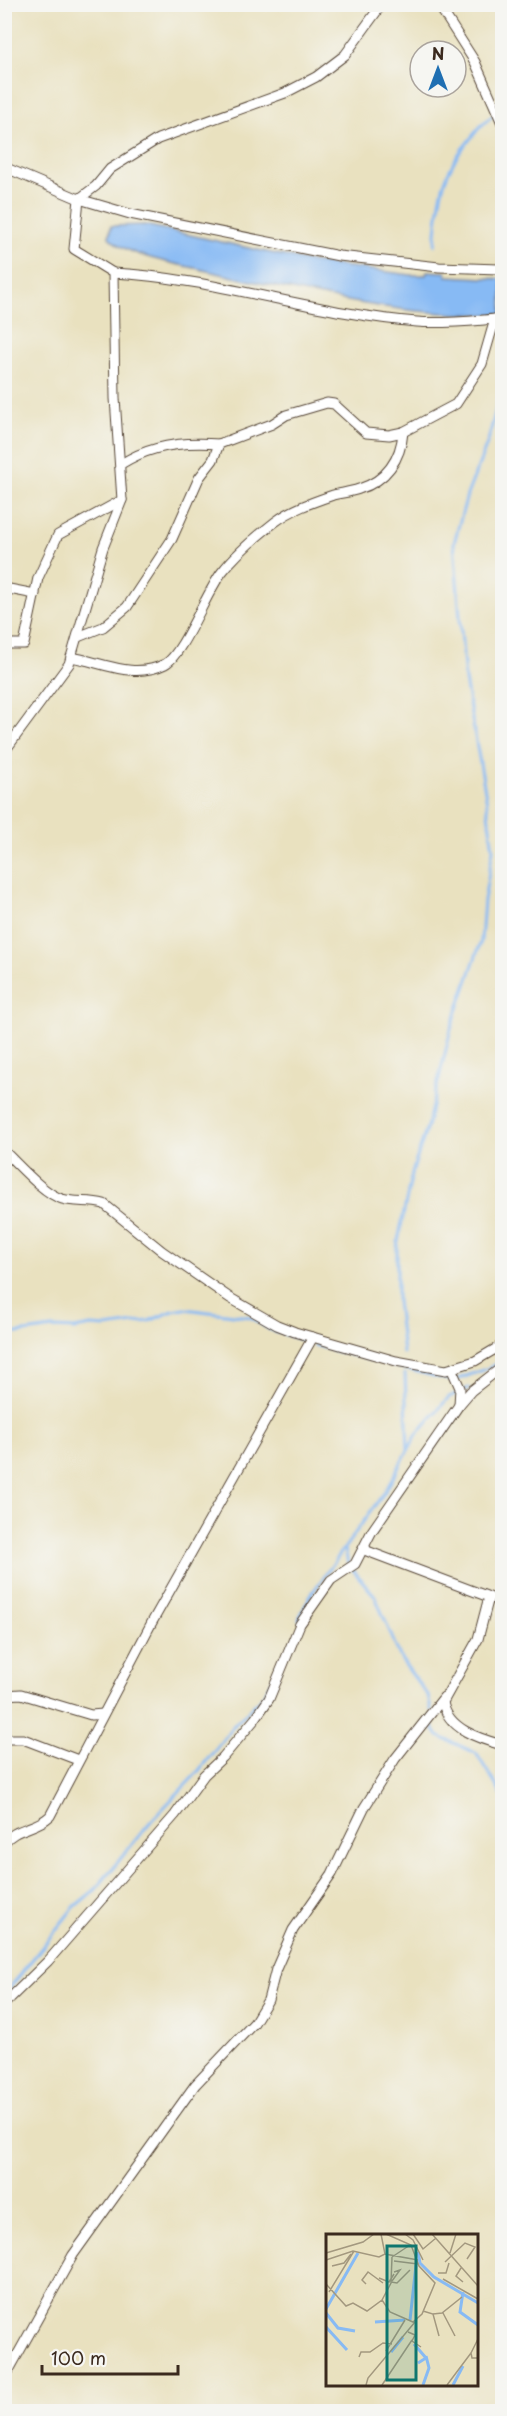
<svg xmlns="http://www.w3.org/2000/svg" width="507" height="2416" font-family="'Playpen Sans',sans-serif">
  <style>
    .water { fill: #87baf4; stroke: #617289; stroke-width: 1.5 }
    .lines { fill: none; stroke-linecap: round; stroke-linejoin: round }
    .stream { stroke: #87baf4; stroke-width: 3 }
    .minor-casing { stroke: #554536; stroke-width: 11 }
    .minor { stroke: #fff; stroke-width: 9 }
    .inset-river { fill: none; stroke: #87baf4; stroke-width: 3 }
    .inset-road { fill: none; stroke: #a3987f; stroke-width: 1.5 }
    .view { fill: #0f766e; fill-opacity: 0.15; stroke: #0f766e; stroke-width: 3 }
    .inset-edge { fill: none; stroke: #3b2a1e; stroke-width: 3 }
  </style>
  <rect width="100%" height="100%" fill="#f6f6f2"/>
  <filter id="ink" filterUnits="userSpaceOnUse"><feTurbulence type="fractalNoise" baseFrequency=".0167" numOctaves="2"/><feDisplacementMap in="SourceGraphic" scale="12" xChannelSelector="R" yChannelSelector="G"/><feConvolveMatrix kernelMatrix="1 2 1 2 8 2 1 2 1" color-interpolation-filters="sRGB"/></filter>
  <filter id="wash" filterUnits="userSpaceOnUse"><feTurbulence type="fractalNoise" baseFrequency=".008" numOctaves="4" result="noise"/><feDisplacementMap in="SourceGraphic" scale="24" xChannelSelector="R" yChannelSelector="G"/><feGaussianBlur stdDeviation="1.35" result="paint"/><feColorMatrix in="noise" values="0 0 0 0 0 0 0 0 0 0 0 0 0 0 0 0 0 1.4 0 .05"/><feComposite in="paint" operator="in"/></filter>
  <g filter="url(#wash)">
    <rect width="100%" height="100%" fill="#e9e1bf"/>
    <path class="water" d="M145,225L312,262L411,275H426L427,271L446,272L447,276L502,279V314C402,318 301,292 203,270C177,264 127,257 109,237L111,226Z"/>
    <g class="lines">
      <g class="stream">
        <path d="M435,245C439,200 440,173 471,138C478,129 485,120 494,115"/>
        <path d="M4,1335L53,1328L75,1329L91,1326L106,1327L149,1321L173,1311L185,1309L250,1317L269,1329L306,1341"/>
        <path d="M314,1345L453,1381L486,1369L502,1361"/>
        <path d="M403,1353L397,1301V1247L402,1221L412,1173L427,1127L451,1029L481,941L484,900L493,850L486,797L465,680L454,543L467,495L488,441L502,386"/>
        <path d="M405,1374L408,1450"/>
        <path d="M345,1549L348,1564L375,1596L401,1659L428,1696L431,1710"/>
        <path d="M299,1619L310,1596L386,1490L417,1434L449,1397L469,1388"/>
        <path d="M431,1717L434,1730L438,1736L476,1753L502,1795"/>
        <path d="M4,1995L74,1907L95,1890L151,1821L197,1773L235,1724L263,1696L274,1677"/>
      </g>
    </g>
  </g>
  <g filter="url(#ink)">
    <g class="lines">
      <g class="minor-casing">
        <g id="minor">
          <path d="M438,4L475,62L502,123"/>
          <path d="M4,167L79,199L130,214L339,256L439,267L499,269L502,267"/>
          <path d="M113,273C216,278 315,314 417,322C443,324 470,321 495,319L502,323"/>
          <path d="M219,444L272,424L286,415L327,403L334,404L366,433L389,435L403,432L456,404L482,364L495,319"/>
          <path d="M4,588L35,594"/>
          <path d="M78,637L103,627L127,607L172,539L199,478L213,460L219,444C184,441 150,445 121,464"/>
          <path d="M4,644H24L38,578L58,535L122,500"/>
          <path d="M71,657C102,662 133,680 165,664C182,656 207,591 222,572C236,554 257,536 275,522C292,509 313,502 333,495C341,493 351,492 359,489C386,481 401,459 403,432"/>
          <path d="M4,752L69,664L103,548L122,500L115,398L113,273L74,249L79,199L96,186L110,169L158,139L285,93L316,77L345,55L382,4"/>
          <path d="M4,1151C19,1165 44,1194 62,1199C76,1203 90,1200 104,1204L162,1251L230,1298L277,1325L295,1332L396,1361L446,1370L475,1361L502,1345"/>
          <path d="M452,1370L460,1388L459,1405"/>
          <path d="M365,1547L367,1551L489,1597L478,1639L443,1702C447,1729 480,1739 502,1745"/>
          <path d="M4,1695L21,1694L91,1715L103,1714"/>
          <path d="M4,1739H23L78,1760"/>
          <path d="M4,1843C15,1827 35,1830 50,1816L151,1624L313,1337"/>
          <path d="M4,2004L48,1961L175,1815L204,1775L223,1757L255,1719L269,1699L300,1624L331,1580L355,1564L372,1531L459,1405L471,1391L502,1367"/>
          <path d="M4,2379L73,2255L195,2085L254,2023L268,2000L276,1969L293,1930L332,1874L364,1808L395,1759L444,1697"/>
        </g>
      </g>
      <use href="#minor" class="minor"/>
    </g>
  </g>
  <g transform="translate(326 2234)">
    <rect width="152" height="152" fill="#e9e1bf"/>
    <path class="inset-river" d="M92,18L94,29L108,43L152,69M137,58L134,78L152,91M0,75L32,19M0,79L12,94L29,97M84,86L90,31M49,88L79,86M0,93L21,116M88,110L100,124L92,129M65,118L77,103M97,151L103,134L100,122M127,151L137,132"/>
    <path class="inset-road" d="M55,0L59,20L92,26M79,0L87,6L97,26M87,0L97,15L110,4M106,0L152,52M0,19L37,8L48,0M124,19L130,0M66,23L84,11M0,26L27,17L53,23L59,20M68,27L92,30M119,28L139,9L149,13L141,25M6,32L18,29L25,20M135,34L130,42L137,48M112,39H120L123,29M53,44L63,48L68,40M117,45L152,65M66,47L74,36L68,38M65,48L71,49L84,36M0,50L20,72L27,69L41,77L56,66L65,49L66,23M40,50L36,46L42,38L57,49M3,58L28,17M56,66L64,78L87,88L96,80L109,49L93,32L85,11L60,0M97,77L107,80L113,102M117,79L129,102M107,80L116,79L136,63M82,98L89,101L86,107L95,113M152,105L145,119L146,124H152M60,117L79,86M33,123L35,118H44L57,109L66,110M40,151L42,144L89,88M56,151L86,106M121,151L145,119"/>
    <path class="view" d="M61,12H90V146H61Z"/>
    <rect width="152" height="152" class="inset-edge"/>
  </g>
  <rect width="507" height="2416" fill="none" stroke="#f6f6f2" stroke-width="24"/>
  <g transform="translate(438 69)"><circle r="28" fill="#f6f6f2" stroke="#aba49d" stroke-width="1.5"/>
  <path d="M0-4.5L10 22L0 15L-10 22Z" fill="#1f6fb2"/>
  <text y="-9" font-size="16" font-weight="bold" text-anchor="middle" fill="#3b2a1e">N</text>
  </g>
  <path d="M42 2365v9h136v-9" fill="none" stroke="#3b2a1e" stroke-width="3"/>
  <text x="51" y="2365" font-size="18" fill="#3b2a1e" stroke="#f6f6f2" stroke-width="4.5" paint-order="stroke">100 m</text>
</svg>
